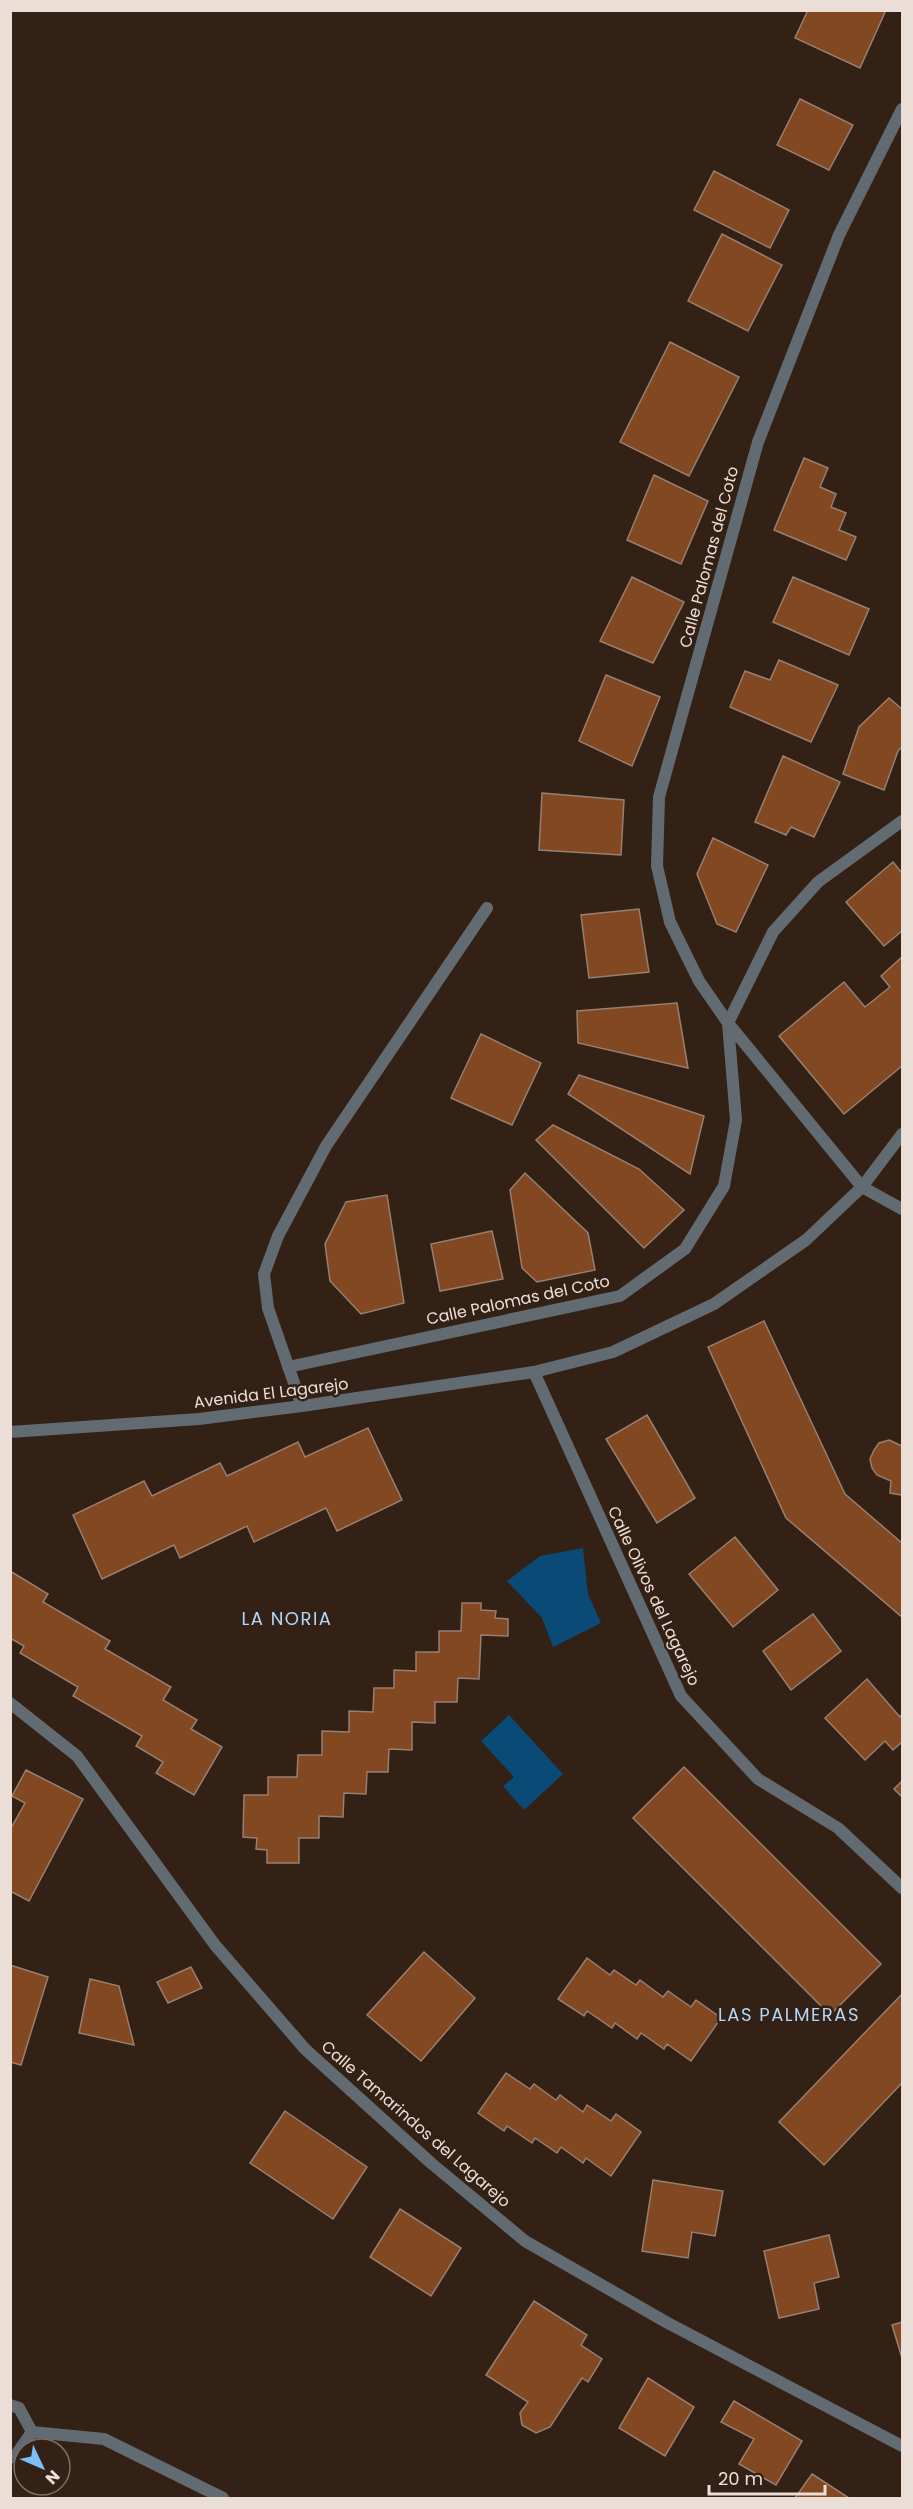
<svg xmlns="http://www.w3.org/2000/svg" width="913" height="2509" font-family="Poppins,sans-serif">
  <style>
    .water { fill: #094a76 }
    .building { fill: #824821; stroke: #977f71; stroke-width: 1.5 }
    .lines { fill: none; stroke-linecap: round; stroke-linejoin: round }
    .street { stroke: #626b72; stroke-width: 12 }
    .labels { text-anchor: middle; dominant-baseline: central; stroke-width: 5; stroke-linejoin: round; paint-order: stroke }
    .street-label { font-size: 16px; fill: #ebded6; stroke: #342115 }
    .neighbourhood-label { font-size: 18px; letter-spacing: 1.5px; fill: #b2d7f8; stroke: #342115 }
  </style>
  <rect width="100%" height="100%" fill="#342115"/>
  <g class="water">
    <path d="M583,1548L588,1594L601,1623L553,1647L542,1618L507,1581L540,1556Z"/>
    <path d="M509,1715L563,1774L524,1810L503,1786L514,1777L481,1741Z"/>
  </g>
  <g class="building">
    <path d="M808,10H886L860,68L795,38Z"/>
    <path d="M800,99L853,125L829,170L777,145Z"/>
    <path d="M714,171L789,210L770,248L694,210Z"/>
    <path d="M722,234L782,265L748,331L688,301Z"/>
    <path d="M670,342L739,377L689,476L620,442Z"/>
    <path d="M804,458L828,468L820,487L836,494L831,507L846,513L839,530L856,537L846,560L774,530Z"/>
    <path d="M654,475L708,501L681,564L627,540Z"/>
    <path d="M632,577L684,602L653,663L600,641Z"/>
    <path d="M793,577L869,609L849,655L773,622Z"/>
    <path d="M779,660L838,685L811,742L730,707L745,671L770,680Z"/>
    <path d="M606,675L660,697L632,766L579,741Z"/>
    <path d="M889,698L902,709V747L898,751L884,790L843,774L859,727Z"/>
    <path d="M783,756L840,782L814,837L791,827L786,835L755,822Z"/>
    <path d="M542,793L624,800L621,855L539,850Z"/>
    <path d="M713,838L768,865L736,932L717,924L697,874Z"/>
    <path d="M893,862L902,873V931L884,946L846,902Z"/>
    <path d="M639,909L649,972L589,978L581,915Z"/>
    <path d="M902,957V1066L844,1114L779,1036L844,982L865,1007L890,987L881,976Z"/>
    <path d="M677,1003L688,1068L578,1043L577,1011Z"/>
    <path d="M481,1034L541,1063L512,1125L451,1098Z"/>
    <path d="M579,1075L704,1116L690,1174L568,1094Z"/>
    <path d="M553,1125L639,1169L684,1210L644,1248L536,1140Z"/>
    <path d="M525,1173L588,1233L595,1270L537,1282L522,1268L510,1190Z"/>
    <path d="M387,1195L404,1303L361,1314L330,1281L325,1244L346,1202Z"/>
    <path d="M492,1231L503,1279L440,1291L431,1244Z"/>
    <path d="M764,1321L845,1494L902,1543V1617L786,1518L708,1347Z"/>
    <path d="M647,1415L695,1498L657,1523L606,1439Z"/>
    <path d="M368,1428L402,1500L337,1531L326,1508L254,1542L247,1526L180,1558L174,1545L102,1579L73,1515L144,1481L152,1496L220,1463L227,1476L298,1442L305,1457Z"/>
    <path d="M889,1440L902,1446V1495L890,1493L891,1481L877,1475L872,1468L870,1459L874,1450L879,1443Z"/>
    <path d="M735,1537L778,1590L733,1627L689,1574Z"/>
    <path d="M10,1571L48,1594L43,1602L110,1641L105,1649L171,1687L163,1700L197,1720L191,1729L222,1747L194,1795L156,1773L163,1762L136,1746L142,1736L73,1696L78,1687L20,1653L24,1646L10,1638Z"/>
    <path d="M462,1603H481V1610L496,1611L495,1618L508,1619V1636L481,1635L479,1679L458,1678L457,1702H435V1723L412,1722V1750L389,1749L388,1772H367L366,1794L344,1793L343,1817L319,1816V1838H299V1863H267V1850L256,1849L257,1838L243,1837L244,1795H268V1777H297L298,1755H322V1731L349,1732V1711L373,1712L374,1688H394V1670L416,1671V1652H439V1631H461Z"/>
    <path d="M813,1614L841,1651L791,1690L763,1651Z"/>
    <path d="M867,1679L900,1717L902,1714V1742L893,1750L885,1741L865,1760L825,1718Z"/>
    <path d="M684,1767L881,1964L830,2015L633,1818Z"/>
    <path d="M26,1770L83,1799L29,1901L10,1891V1830L25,1803L12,1796Z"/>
    <path d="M902,1781V1797L894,1789Z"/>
    <path d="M424,1952L475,1998L421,2061L367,2015Z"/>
    <path d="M587,1958L610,1975L614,1970L636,1985L640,1980L663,1997L668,1991L691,2007L696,2000L721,2018L691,2061L667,2044L664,2049L641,2033L637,2039L615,2023L612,2028L587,2011L584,2016L558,1999Z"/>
    <path d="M10,1965L48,1977L21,2065L10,2062Z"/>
    <path d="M191,1967L202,1988L168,2003L157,1982Z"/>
    <path d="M90,1979L119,1986L134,2045L79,2033Z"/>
    <path d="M902,1994V2083L824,2165L779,2122Z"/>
    <path d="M506,2073L530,2089L534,2084L556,2100L560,2095L583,2112L587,2105L611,2121L616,2114L641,2132L611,2176L586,2158L583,2163L561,2147L557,2153L535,2138L532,2143L507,2126L504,2131L478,2113Z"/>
    <path d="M285,2111L367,2167L333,2219L250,2163Z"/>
    <path d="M653,2180L723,2191L715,2236L692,2232L688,2258L642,2251Z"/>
    <path d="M400,2209L461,2248L431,2296L370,2257Z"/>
    <path d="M829,2235L839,2277L814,2283L819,2309L779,2318L764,2251Z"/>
    <path d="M534,2301L587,2335L581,2345L602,2359L588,2382L582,2378L550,2427L536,2433L522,2425L520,2413L528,2402L486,2375Z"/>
    <path d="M902,2322V2358L892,2325Z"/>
    <path d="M648,2378L694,2407L665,2456L619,2428Z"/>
    <path d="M734,2401L802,2441L776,2485L739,2464L754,2439L721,2422Z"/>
    <path d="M812,2474L849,2498H795Z"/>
  </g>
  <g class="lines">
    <g class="street">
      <path d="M902,109L839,235L758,442L659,797L657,866L670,922L699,981L728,1023L862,1187L902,1209"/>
      <path d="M728,1023L773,932L818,882L902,821"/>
      <path d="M288,1367L620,1296L685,1249L724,1186L736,1120L728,1023"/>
      <path d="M534,1372L681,1696L758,1779L838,1828L902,1888"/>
      <path d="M302,1406L268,1308L264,1274L278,1236L326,1146L487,908"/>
      <path d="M10,1432L199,1419L302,1406L534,1372L613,1352L714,1304L806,1240L862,1187L902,1134"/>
      <path d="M10,1703L77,1756L215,1945L305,2049L431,2163L525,2241L666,2322L902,2446"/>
      <path d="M10,2405L19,2408L32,2432L16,2455L10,2458"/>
      <path d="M32,2432L104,2439L223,2498"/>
    </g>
  </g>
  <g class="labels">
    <g class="street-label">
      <text transform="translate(709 557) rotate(-75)">Calle Palomas del Coto</text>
      <text transform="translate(518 1300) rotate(-12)">Calle Palomas del Coto</text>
      <text transform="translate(271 1393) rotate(-7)">Avenida El Lagarejo</text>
      <text transform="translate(654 1596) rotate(65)">Calle Olivos del Lagarejo</text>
      <text transform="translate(416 2124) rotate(41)">Calle Tamarindos del Lagarejo</text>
    </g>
    <g class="neighbourhood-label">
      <text x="287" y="1618">LA NORIA</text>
      <text x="789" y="2014">LAS PALMERAS</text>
    </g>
  </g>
  <rect width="913" height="2509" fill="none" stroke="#ebded6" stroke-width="24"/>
  <g transform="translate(42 2467) rotate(134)"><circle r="28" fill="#342115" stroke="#7d6d62" stroke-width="1.5"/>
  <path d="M0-4.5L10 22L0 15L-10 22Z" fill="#7abff8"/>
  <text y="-9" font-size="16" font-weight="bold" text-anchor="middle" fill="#ebded6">N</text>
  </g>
  <path d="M709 2485v9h116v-9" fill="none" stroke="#ebded6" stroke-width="3"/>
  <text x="718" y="2485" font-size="18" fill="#ebded6" stroke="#342115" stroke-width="4.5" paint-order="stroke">20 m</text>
</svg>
